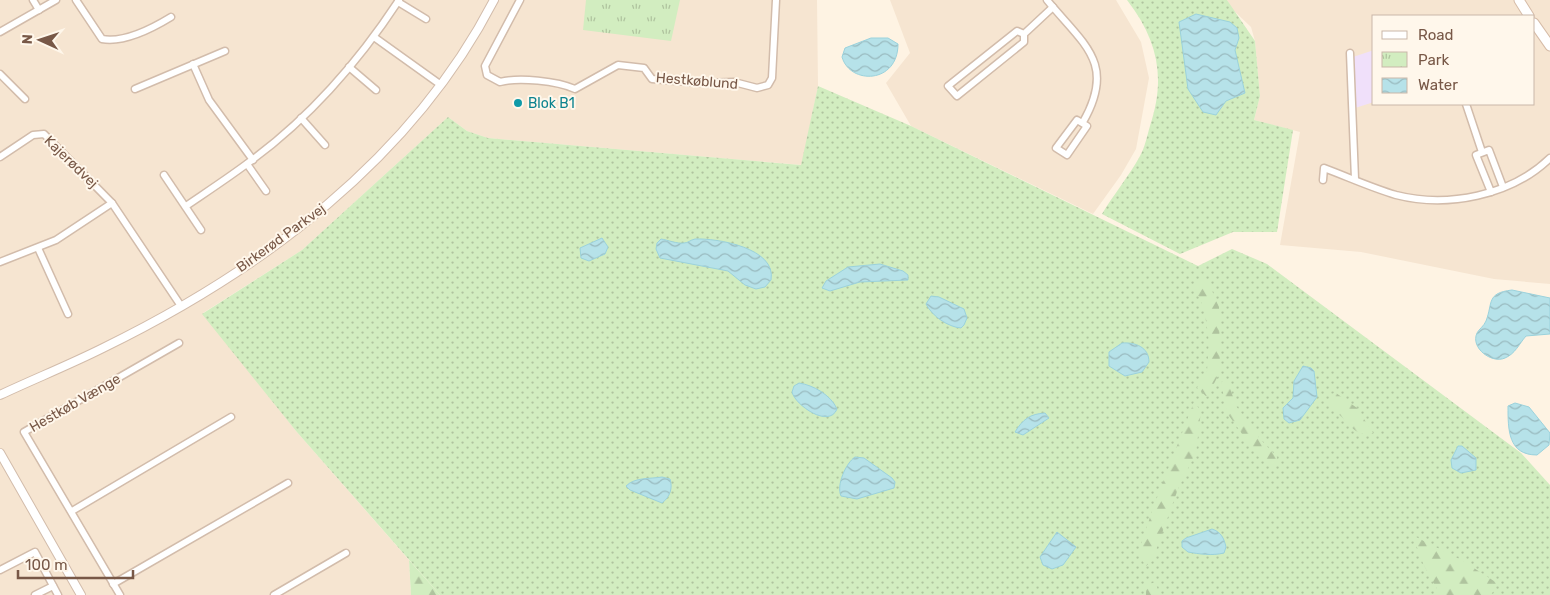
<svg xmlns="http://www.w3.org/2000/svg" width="1550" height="595" font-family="Rubik,sans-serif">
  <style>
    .residential { fill: #f6e5d1; fill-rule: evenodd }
    .education { fill: #f0e0fa }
    .grass { fill: url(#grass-dots) }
    .forest { fill: url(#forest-firs) }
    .park { fill: url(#park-tufts) }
    .water { fill: url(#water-waves); stroke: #9bd2dc }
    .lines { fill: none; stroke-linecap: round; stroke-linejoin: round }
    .minor-casing { stroke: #d2bcab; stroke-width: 9 }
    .tertiary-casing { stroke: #d2bcab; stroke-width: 10 }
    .secondary-casing { stroke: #d6bca8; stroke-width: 11 }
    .minor { stroke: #fff; stroke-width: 6 }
    .tertiary { stroke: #fff; stroke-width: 8 }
    .secondary { stroke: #fff; stroke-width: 9 }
    .culture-dot { fill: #0f9aa8; stroke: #fff7eb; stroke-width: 2 }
    .labels { text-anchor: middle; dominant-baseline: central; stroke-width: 4; stroke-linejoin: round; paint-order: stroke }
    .street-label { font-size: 14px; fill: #785847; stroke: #fff7eb }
    .culture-label { font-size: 14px; fill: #0d838f; stroke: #fff7eb; text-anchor: start }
  </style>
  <defs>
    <pattern id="grass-dots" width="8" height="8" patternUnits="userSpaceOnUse" patternTransform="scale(1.25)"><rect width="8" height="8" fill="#d2edc0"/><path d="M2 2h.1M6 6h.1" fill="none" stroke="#afc39e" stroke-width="1.8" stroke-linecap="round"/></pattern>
    <pattern id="forest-firs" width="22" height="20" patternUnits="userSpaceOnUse" patternTransform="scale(1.25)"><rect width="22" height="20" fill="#d2edc0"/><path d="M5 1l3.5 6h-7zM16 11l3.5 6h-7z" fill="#afc39e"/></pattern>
    <pattern id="park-tufts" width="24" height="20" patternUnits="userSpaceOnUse" patternTransform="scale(1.25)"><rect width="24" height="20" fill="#d2edc0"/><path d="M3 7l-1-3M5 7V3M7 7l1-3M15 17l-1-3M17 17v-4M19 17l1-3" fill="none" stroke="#afc39e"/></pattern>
    <pattern id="water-waves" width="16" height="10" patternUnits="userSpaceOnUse" patternTransform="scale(1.25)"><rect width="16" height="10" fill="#b6e2e9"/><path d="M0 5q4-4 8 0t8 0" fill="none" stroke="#99babf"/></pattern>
  </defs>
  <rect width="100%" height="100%" fill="#fef3e3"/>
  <g class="residential">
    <path d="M0,0H817L818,86L802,165L488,138L467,131L448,117L302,250L203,313L296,431L409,560L411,595H0Z"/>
    <path d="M890,0H1116L1141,42L1149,78L1136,149L1121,175L1093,214L911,126L886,83L910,53Z"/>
    <path d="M1227,0H1550V284L1494,279L1361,252L1280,245L1300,132L1254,120L1260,96L1255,41L1251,27L1232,9ZM1374,16H1534V104H1374Z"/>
  </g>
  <path class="education" d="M1374,50V102L1355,108L1353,57Z"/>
  <g class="grass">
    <path d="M1127,0H1227L1255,41L1260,96L1254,120L1293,130L1277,232H1233L1180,254L1102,214C1114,194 1129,176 1140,156C1145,147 1147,136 1150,126C1166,78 1158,40 1127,0Z"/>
    <path d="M818,86L911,126L1198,266L1232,249L1267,264L1521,453L1550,485V595H440L296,431L202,314L302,250L448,117L467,131L488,138L801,165Z"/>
  </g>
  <g class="forest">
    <path d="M1207,279L1219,307L1220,372L1207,397L1197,388L1207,371L1209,341L1204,308L1196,291V282Z"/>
    <path d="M1227,379L1236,406L1260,439L1277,457L1274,468L1259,457L1227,413L1221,382Z"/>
    <path d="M1336,393L1357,408L1373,433C1354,439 1348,419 1334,411L1329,399L1331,394Z"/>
    <path d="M1194,402L1201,411L1196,452L1178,489L1152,561L1146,566L1138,554L1153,508Z"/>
    <path d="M1416,537L1463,561L1497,583L1494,591L1490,595H1441C1433,582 1414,552 1416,537Z"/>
    <path d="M409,560L440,595H411Z"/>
    <path d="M1155,582L1160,595H1146V586Z"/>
  </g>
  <path class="park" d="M586,0H680L671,41L583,30Z"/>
  <g class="water">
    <path d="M1196,14L1230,22L1237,28L1239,38L1235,50L1245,93L1226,101L1216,115L1203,112L1188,89L1179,22Z"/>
    <path d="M871,38H888L898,44C898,84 850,85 842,57L845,48Z"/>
    <path d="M602,238L608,247L605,254L589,261L581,258L580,248Z"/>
    <path d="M661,239C668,240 677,244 684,243C688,243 690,240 695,239C717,238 777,248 771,280L765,287L756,289L745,285L728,271L660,258L656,249L657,243Z"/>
    <path d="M880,264L903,271L908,275V280L860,282L830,291L822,288L826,281L848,267Z"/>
    <path d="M1512,290L1550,298V334L1526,336C1519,344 1515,354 1505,358C1492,364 1470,348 1477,333C1479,329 1484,326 1486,321C1493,303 1486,293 1512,290Z"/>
    <path d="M931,296L939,297L964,309L967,318L964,325L961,328C948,327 932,316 926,304Z"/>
    <path d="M1122,343C1135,342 1149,347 1149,362L1142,372L1125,376L1109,366V352Z"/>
    <path d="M1303,366L1311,368L1314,371L1317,397L1300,420L1289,423L1284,419L1283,408L1293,398L1294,381Z"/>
    <path d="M799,383C813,385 831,395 837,409C829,429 795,405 792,392L794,386Z"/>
    <path d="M1515,403L1529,407L1550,433L1549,445L1537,455C1508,455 1508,430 1508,406Z"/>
    <path d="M1045,413L1049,418L1023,435L1015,432C1023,419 1030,414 1045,413Z"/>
    <path d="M1458,446H1462L1476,458V470L1461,473L1452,468L1451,460Z"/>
    <path d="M855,457L864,458L892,478L895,482L894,488L857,499L841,496C836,485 846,463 855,457Z"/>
    <path d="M662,477L670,479C673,488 670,497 662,503L630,490L626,486C635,477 650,479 662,477Z"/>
    <path d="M1212,529C1221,532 1224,538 1226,547L1224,553C1212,556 1199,554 1188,552L1182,547V541L1186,538Z"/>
    <path d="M1057,532L1076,547L1063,565L1052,569L1043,565L1040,557Z"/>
  </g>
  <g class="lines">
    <g class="minor-casing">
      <g id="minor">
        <path d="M33,0L39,10"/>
        <path d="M76,0L102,39C124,43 153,28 171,17"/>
        <path d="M520,0L485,66L487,75L500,82C519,77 557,81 575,89L618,65L644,68L652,79L702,83L734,82L757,88L768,85L772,78L776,0"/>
        <path d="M1047,0C1083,44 1117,63 1083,122"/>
        <path d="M398,2L426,19"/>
        <path d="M0,32L56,0"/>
        <path d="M1024,34V42L957,96L948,86L1017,31L1024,34L1053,7"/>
        <path d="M374,37L441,85"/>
        <path d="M1350,53L1355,179"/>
        <path d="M193,64L209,100L253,160"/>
        <path d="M349,67L376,90"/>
        <path d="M0,74L25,99"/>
        <path d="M135,89L225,51"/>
        <path d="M1466,104L1482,152"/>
        <path d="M301,118L325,145"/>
        <path d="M1077,120L1087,126L1067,155L1056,148Z"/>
        <path d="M0,157L33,135L44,134L112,203L181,306"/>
        <path d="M247,164L266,191"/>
        <path d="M164,175L201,230"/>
        <path d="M1323,180L1324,168C1348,177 1372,188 1396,195C1447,208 1511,196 1550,158"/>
        <path d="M1491,192L1476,155L1489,150L1503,187"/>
        <path d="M186,206C208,191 231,176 252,160C310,117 359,61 399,0"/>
        <path d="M38,248L68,314"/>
        <path d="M0,262L56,240L112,203"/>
        <path d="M72,511L231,417"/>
        <path d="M0,570L35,552L58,595"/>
        <path d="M113,584L288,483"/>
        <path d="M35,595L53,586"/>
        <path d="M120,595L24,432L179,343"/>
        <path d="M274,595L346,553"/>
      </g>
    </g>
    <g class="tertiary-casing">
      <g id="tertiary">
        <path d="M0,395C34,379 69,365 103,348C261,271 412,159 494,0"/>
        <path d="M0,453L81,595"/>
      </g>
    </g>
    <g class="secondary-casing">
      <g id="secondary">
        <path d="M1519,0L1529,16"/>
        <path d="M1534,23L1550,46"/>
      </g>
    </g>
    <use href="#minor" class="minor"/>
    <use href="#tertiary" class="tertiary"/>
    <use href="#secondary" class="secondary"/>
  </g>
  <circle class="culture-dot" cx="518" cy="103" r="5"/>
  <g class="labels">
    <g class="street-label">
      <text transform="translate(697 81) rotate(5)">Hestkøblund</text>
      <text transform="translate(71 162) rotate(44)">Kajerødvej</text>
      <text transform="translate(281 238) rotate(-36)">Birkerød Parkvej</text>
      <text transform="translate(75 403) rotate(-30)">Hestkøb Vænge</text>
    </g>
    <g class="culture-label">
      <text x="528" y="103">Blok B1</text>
    </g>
  </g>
  <rect x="1372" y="15" width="162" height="90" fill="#fff7eb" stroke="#c9b7a9"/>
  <rect x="1382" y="31" width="25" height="8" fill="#ffffff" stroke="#c9b7a9"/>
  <text x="1418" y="40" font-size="15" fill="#785847">Road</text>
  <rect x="1382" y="52" width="25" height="15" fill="url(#park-tufts)" stroke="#c9b7a9"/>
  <text x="1418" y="65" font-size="15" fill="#785847">Park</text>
  <rect x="1382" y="78" width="25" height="15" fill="url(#water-waves)" stroke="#c9b7a9"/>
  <text x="1418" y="90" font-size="15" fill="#785847">Water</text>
  <g transform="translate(40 40) rotate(273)" stroke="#fff7eb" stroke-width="4" paint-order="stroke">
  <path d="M0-4L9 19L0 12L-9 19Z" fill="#785847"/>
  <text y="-8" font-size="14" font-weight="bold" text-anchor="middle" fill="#785847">N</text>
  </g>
  <path d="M18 570v8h115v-8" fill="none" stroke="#785847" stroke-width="2.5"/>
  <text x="25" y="570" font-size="15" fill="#785847" stroke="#fff7eb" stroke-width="4" paint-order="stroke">100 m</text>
</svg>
